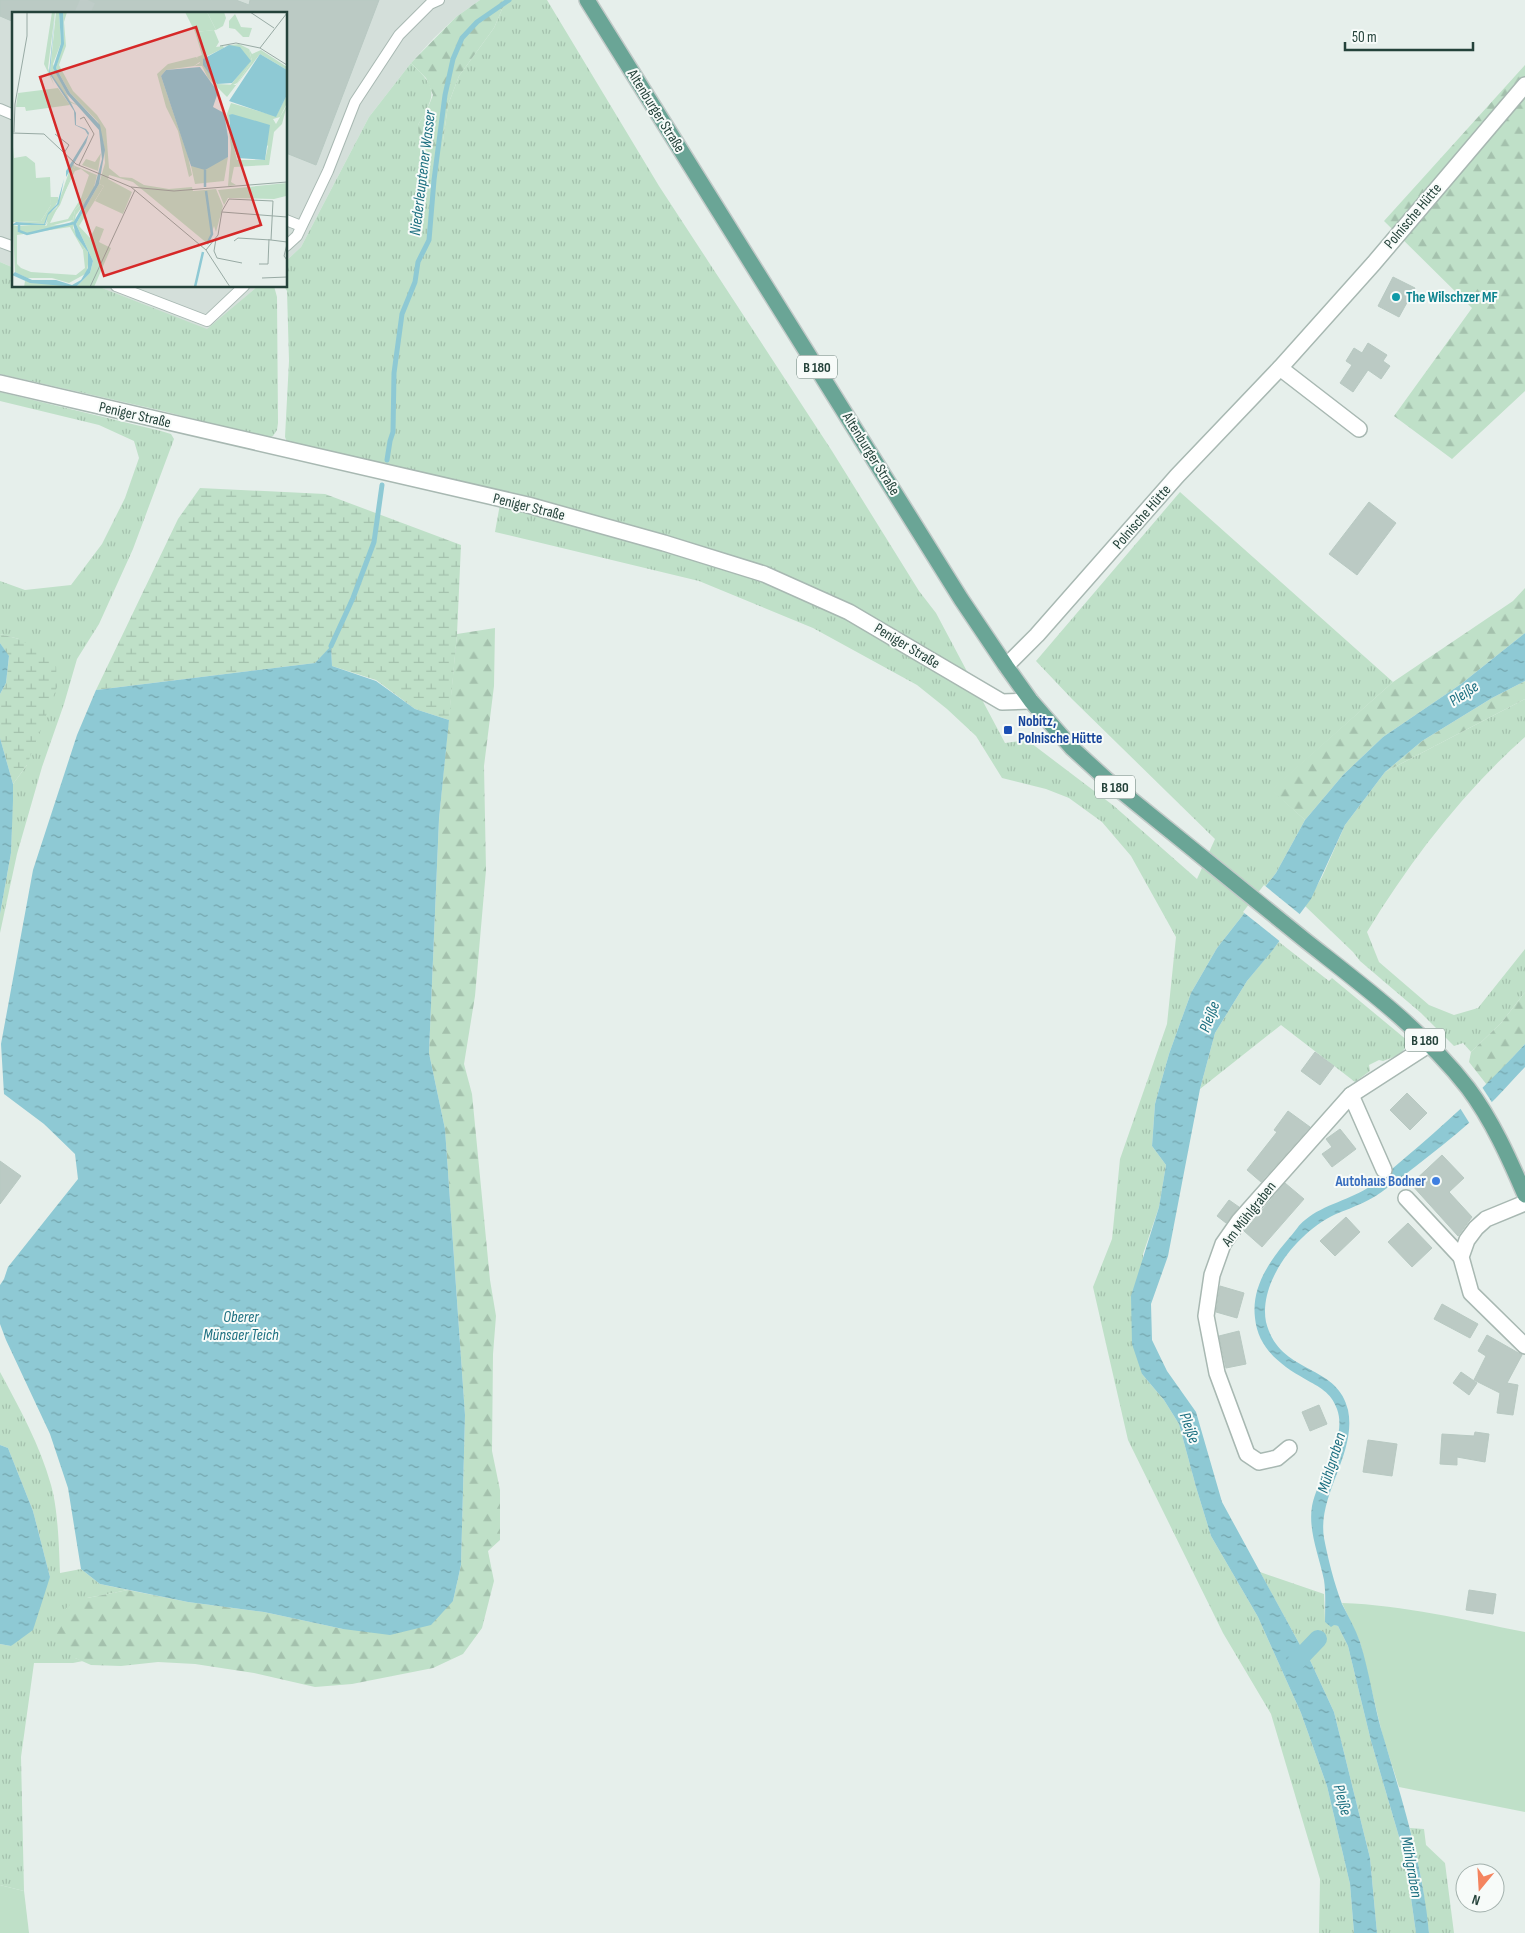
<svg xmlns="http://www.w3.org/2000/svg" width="1525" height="1933" font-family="'Sofia Sans Condensed',sans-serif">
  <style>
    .built { fill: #d4dfda }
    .grass { fill: url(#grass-tufts) }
    .forest { fill: url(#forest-firs) }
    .wetland { fill: url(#wetland-marsh) }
    .green { fill: #bfe0c8 }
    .water { fill: url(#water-ripples) }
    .pier { fill: #e6efeb }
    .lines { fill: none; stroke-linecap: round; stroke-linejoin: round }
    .stream { stroke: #8ec9d4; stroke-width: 5 }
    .canal { stroke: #8ec9d4; stroke-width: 18 }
    .building { fill: #bbcac4; stroke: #b8c9c2 }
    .pedestrian-tunnel { stroke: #bfccc8; stroke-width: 15; stroke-dasharray: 15 8; stroke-linecap: butt }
    .service-casing { stroke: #a8b8b2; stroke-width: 12 }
    .minor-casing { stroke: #a8b8b2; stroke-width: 18 }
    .tertiary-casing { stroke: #a8b8b2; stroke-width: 18 }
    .primary-casing { stroke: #c2cac8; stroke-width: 18 }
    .service { stroke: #fff; stroke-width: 10 }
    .minor { stroke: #fff; stroke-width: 15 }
    .tertiary { stroke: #fff; stroke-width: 15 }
    .primary { stroke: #6aa596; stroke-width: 15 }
    .culture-dot { fill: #0f9aa8; stroke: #f7fbf9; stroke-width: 2 }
    .transit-dot { fill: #1a4fb4; stroke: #f7fbf9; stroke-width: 2 }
    .shop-dot { fill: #3f7fe0; stroke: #f7fbf9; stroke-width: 2 }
    .labels { text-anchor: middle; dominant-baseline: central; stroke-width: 4; stroke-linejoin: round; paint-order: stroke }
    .shield { fill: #f7fbf9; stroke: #637a73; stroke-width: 1 }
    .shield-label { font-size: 14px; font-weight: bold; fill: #24423a }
    .street-label { font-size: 15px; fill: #24423a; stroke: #f7fbf9 }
    .culture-label { font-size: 15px; font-weight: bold; fill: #0d838f; stroke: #f7fbf9; text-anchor: start }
    .transit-label { font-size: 15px; font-weight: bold; fill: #164399; stroke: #f7fbf9; text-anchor: start }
    .shop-label { font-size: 15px; font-weight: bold; fill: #366cbe; stroke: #f7fbf9; text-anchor: end }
    .water-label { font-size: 16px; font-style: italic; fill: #1c6f80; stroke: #f7fbf9 }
    .inset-river { fill: none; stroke: #8ec9d4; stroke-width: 2.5 }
    .inset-road { fill: none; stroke: #98aaa4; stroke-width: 1 }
    .view { fill: #d62828; fill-opacity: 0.15; stroke: #d62828; stroke-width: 2.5 }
    .inset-edge { fill: none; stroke: #24423a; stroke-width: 2.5 }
  </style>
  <defs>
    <pattern id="grass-tufts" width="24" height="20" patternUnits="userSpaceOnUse" patternTransform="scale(1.25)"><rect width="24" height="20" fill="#bfe0c8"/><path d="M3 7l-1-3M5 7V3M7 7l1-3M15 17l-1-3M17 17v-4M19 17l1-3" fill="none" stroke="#a4c1ad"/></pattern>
    <pattern id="forest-firs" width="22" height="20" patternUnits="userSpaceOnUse" patternTransform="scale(1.25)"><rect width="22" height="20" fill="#bfe0c8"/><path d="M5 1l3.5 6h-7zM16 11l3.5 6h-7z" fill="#a4c1ad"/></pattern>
    <pattern id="wetland-marsh" width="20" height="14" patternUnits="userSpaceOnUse" patternTransform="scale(1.25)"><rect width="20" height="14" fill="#bfe0c8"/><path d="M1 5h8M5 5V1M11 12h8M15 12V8" fill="none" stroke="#a4c1ad"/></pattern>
    <pattern id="water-ripples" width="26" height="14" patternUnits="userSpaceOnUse" patternTransform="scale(1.25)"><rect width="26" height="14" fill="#8ec9d4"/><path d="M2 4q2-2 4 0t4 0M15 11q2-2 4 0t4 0" fill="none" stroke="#74a5ad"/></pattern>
  </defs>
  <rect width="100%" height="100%" fill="#e6efeb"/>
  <g class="built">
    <path d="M0,0H480L456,17L434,38L411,63L369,117L301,247L286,261V14H14V268L0,262Z"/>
    <path d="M97,286H258L207,330Z"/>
  </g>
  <g class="grass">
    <path d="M506,0H547L659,186L832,451L919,591L936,613L1005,743L1027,740L1114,806L1197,879L1215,839L1072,699L1036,661L1180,492L1393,682L1272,790L1305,820L1276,873L1217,948L1191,993L1169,1054L1155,1104L1152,1146L1166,1165L1159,1207L1143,1254L1142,1374L1164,1400L1179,1424L1196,1487L1211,1536L1258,1617L1301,1713L1327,1786L1350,1884L1354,1933H1319L1320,1879L1271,1714L1223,1633L1128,1440L1093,1287L1112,1239L1120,1159L1167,1024L1176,937L1131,856L1102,822L1069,798L1046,789L1002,778L976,736L947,709L917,685L813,628L699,581L495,532L502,493L287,442L285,437L289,361L287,291L284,286H286V261L301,247L369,117L411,63C438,89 436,94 418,125L442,148L448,105L459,76L494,28Z"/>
    <path d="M0,262L14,268V286H97L207,329L258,286H274L277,297L278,423L277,430L273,436L267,438L163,411L0,374Z"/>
    <path d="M0,392L161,431L171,434L174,439L133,549L99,624L77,659L64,704L42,767L17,854L0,933V914L11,853L13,784L27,765L19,639L0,634V581L25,590L71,585L102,544L125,498L139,458L134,441L99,425L0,401Z"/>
    <path d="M1525,699V737C1463,792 1410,861 1367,932L1379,962L1429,1005L1454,1015L1478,1008L1525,949V992L1502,1022L1471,1052L1463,1043L1454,1046L1421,1013L1360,961L1353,952L1305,906L1322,877L1345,825L1385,772Z"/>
    <path d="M1279,942L1329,981L1332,978L1408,1041C1405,1054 1394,1057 1383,1061L1379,1060L1369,1065L1370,1071L1355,1082L1281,1025L1200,1089L1215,1033L1247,981Z"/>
    <path d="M0,1372C20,1409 40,1445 51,1485C58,1509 59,1547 60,1573L81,1569L100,1584L128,1590L87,1598L75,1658L83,1661L73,1663H34L21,1757L24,1891L0,1885V1644L11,1646L50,1577L33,1511L8,1448L0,1445Z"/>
    <path d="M1260,1572L1324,1594L1325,1622L1338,1626L1348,1646L1371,1741L1402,1847L1409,1884L1416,1933H1377L1370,1858L1334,1712L1309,1658L1323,1644L1322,1639L1316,1634L1309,1641L1300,1645Z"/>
    <path d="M1410,1828L1424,1829L1426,1845L1445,1863L1454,1933H1429L1422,1882Z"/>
  </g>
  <g class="forest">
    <path d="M480,0H506L494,28L459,76L448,105L442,148H431L419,139L418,125L429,105L433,95L426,78L411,63L456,17Z"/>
    <path d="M1525,65V391L1452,459L1394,416L1472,308L1384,221Z"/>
    <path d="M1525,588V633L1461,684L1383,737L1343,775L1305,820L1271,790L1393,682L1513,601Z"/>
    <path d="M495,628L494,686L484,766L486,870L475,996L464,1064L472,1094L490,1280L496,1316L493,1354L492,1451L500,1490V1540L488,1551L494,1581L482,1628L463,1654L433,1668L352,1684L315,1687L254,1673L195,1664L158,1662L121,1666L91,1665L75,1658L56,1638L53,1628L57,1616L72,1603L87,1598L128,1590L188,1602L264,1612L343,1629L453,1601L461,1565L465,1415L445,1129L429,1053L439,819L457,634Z"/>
    <path d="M1525,681V699L1385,772L1422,741L1492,698Z"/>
    <path d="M1525,992V1044L1487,1085L1469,1062L1471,1052L1502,1022Z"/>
  </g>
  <g class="wetland">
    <path d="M200,488L325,494L461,545L457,634L449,720L415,709L376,680L332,666L331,647L315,663L96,690L178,519Z"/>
    <path d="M0,634L19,639L47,655L56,665L57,687L27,765L13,784L0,738V694L6,683L9,657L0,643Z"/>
  </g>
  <g class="green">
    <path d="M1342,1603C1404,1605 1464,1620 1525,1632V1812L1399,1787L1383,1737L1360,1642Z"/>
    <path d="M0,1885L24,1891L29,1933H0Z"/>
  </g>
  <g class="water">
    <path d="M1525,633V681L1492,698L1422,741L1385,772L1345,825L1311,899L1272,951L1247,981L1215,1033L1200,1089L1168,1256L1151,1304L1152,1340L1167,1371L1196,1412L1222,1502L1300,1645L1309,1658L1334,1712L1370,1858L1377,1933H1354L1350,1884L1327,1786L1301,1713L1258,1617L1211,1536L1196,1487L1179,1424L1164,1400L1142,1374L1132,1344L1131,1296L1159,1207L1166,1165L1152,1146L1155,1104L1169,1054L1191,993L1217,948L1276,873L1305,820L1343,775L1383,737L1461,684Z"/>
    <path d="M0,643L9,656L6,683L0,694Z"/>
    <path d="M331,646L332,666L376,681L415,709L449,720L439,819L429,1053L445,1129L465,1415L461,1565L453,1601L431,1625L390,1635L343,1629L264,1612L188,1602L100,1584L81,1569L68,1488L50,1434L6,1340L0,1324V1285L4,1279L8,1267L78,1179L75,1154L44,1124L4,1094L1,1044L33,870L77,735L96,690L315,663Z"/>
    <path d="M0,738L13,784V801L11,853L0,914Z"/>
    <path d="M1525,1044V1067C1515,1077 1506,1088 1496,1098C1465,1129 1423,1161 1387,1188C1372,1200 1354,1207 1336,1214C1310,1226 1286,1251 1274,1276C1267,1290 1263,1307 1266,1322C1279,1375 1338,1363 1348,1410C1357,1453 1317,1495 1324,1538C1328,1559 1334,1583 1342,1604C1348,1616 1355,1628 1360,1642C1370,1674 1374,1707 1384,1739C1403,1803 1423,1866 1429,1933H1416L1409,1884L1402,1847L1371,1741L1348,1646L1338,1626L1334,1625L1331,1627L1325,1622C1325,1608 1326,1593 1324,1580C1319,1555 1308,1531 1312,1506C1318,1476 1348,1439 1337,1409C1331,1392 1319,1387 1305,1379C1280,1365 1258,1348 1255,1318C1251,1286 1271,1259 1290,1237C1295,1232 1299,1224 1305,1220C1324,1204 1351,1200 1372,1185C1388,1173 1403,1159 1419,1146C1456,1114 1491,1081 1525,1044Z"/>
    <path d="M0,1445L8,1448L33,1511L50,1577L33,1630L11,1646L0,1644Z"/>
  </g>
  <g class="pier">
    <path d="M1264,885L1302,916L1282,943L1243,912Z"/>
    <path d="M1482,1087L1493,1104L1470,1124L1460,1108Z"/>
  </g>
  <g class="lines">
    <g class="stream">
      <path d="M387,460L390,441L393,432L394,373L402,314L415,282L418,262L429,240L434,180L445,95L453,59L462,38L477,22L509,0"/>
      <path d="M331,646L353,598L374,542L382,485"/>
    </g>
    <path class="canal" d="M1296,1662L1318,1639"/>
  </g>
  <g class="building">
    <path d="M0,0H236L249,5L250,0H379L316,165L286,153V14H14V22L0,16Z"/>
    <path d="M1393,277L1415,288L1399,317L1378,306Z"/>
    <path d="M1368,343L1387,355L1383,361L1390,366L1381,379L1368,370L1353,392L1340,383L1352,365L1346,361L1354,348L1362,353Z"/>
    <path d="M1369,502L1396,523L1357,575L1329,554Z"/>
    <path d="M1315,1052L1334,1066L1320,1085L1301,1071Z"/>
    <path d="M1407,1093L1427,1113L1410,1130L1390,1110Z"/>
    <path d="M1288,1111L1310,1127L1261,1182L1247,1170L1277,1132L1274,1130Z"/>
    <path d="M1340,1129L1356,1149L1332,1167L1322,1154L1332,1147L1326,1139Z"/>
    <path d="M1442,1155L1464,1178L1449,1192L1472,1217L1458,1236L1411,1184Z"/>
    <path d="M0,1161L21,1176L0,1204Z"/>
    <path d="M1285,1183L1304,1199L1262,1247L1244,1231Z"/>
    <path d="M1229,1200L1239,1207L1226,1223L1217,1216Z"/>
    <path d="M1346,1217L1360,1232L1335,1256L1320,1241Z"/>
    <path d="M1408,1223L1432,1248L1412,1267L1388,1242Z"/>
    <path d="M1220,1286L1244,1293L1237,1318L1216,1312Z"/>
    <path d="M1442,1304L1478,1324L1470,1338L1434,1319Z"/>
    <path d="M1239,1331L1246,1364L1226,1368L1219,1336Z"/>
    <path d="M1487,1335L1522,1355L1507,1383L1518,1385L1513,1415L1497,1413L1500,1393L1474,1380L1486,1356L1478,1351Z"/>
    <path d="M1461,1372L1477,1383L1469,1395L1453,1383Z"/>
    <path d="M1319,1405L1327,1424L1310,1431L1302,1412Z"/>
    <path d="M1475,1432L1489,1434L1485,1462L1457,1457V1465L1440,1464L1442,1434L1474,1436Z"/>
    <path d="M1368,1440L1397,1444L1392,1476L1363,1472Z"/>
    <path d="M1469,1590L1496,1594L1493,1614L1466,1610Z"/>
  </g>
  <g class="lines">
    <path class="pedestrian-tunnel" d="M82,14L88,0"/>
    <g class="service-casing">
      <g id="service">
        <path d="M0,109L14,115"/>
        <path d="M286,220L301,226"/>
        <path d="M0,242L14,247"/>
        <path d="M286,246L297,236L328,171L355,102L399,35L430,4L439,0"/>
        <path d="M116,286L207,321L244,286"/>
      </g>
    </g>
    <g class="minor-casing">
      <g id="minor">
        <path d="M1280,368L1359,429"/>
        <path d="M1006,666L1037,635L1177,476L1280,368L1374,263L1525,85"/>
        <path d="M1351,1095L1384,1170"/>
        <path d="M1406,1198L1461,1257"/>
        <path d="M1525,1203L1486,1219L1476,1228L1467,1240L1461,1257L1471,1293L1525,1346"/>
        <path d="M1289,1448L1277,1458L1259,1462L1247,1454L1217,1373L1206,1316L1212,1275L1223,1244L1239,1221L1351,1095L1430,1044"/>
      </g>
    </g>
    <g class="tertiary-casing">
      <path id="tertiary" d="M0,383L528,505L664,543L764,574L849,612L1002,702L1031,701"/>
    </g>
    <g class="primary-casing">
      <path id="primary" d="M587,0L961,599L1006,666L1031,701L1072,748L1106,779C1172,833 1239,887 1306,941C1363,986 1423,1030 1468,1088C1492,1120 1509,1158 1525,1195"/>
    </g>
    <use href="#service" class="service"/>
    <use href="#minor" class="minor"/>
    <use href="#tertiary" class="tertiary"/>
    <use href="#primary" class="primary"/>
  </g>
  <circle class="culture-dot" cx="1396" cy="297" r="5"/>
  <rect class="transit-dot" x="1003" y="725" width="10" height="10" rx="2.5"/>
  <circle class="shop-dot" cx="1436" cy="1181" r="5"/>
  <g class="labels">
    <g class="shield">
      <rect x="797" y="355.5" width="40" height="23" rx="4"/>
      <rect x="1095" y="775.5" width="40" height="23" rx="4"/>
      <rect x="1405" y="1028.5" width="40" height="23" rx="4"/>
    </g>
    <g class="shield-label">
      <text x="817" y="367">B 180</text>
      <text x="1115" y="787">B 180</text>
      <text x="1425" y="1040">B 180</text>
    </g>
    <g class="street-label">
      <text transform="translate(656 111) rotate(58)">Altenburger Straße</text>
      <text transform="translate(1413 216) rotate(-50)">Polnische Hütte</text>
      <text transform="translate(135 415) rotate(13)">Peniger Straße</text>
      <text transform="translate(871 454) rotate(58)">Altenburger Straße</text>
      <text transform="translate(529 507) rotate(14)">Peniger Straße</text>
      <text transform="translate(1142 517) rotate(-49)">Polnische Hütte</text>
      <text transform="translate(907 646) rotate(31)">Peniger Straße</text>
      <text transform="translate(1249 1214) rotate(-52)">Am Mühlgraben</text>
    </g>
    <g class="culture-label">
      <text x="1406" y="297">The Wilschzer MF</text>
    </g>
    <g class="transit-label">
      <text x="1018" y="721">Nobitz,<tspan x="1018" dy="17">Polnische Hütte</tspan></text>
    </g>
    <g class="shop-label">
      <text x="1426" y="1181">Autohaus Bodner</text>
    </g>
    <g class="water-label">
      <text transform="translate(423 173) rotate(-83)">Niederleuptener Wasser</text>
      <text transform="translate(1464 694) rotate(-34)">Pleiße</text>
      <text transform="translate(1210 1017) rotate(-70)">Pleiße</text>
      <text x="241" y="1317">Oberer<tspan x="241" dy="18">Münsaer Teich</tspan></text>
      <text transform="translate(1189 1428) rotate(70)">Pleiße</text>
      <text transform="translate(1332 1463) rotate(-73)">Mühlgraben</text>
      <text transform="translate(1342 1800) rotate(75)">Pleiße</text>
      <text transform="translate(1411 1867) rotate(80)">Mühlgraben</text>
    </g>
  </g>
  <g transform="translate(12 12)">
    <rect width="275" height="275" fill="#e6efeb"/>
    <path d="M40,0H43L36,56L42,73L32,52ZM44,0H47L49,31L41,52L58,89L67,94L57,90L38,60ZM51,0H55L52,10L54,34L47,53L61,79L85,103L94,117L97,156L108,165L120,166L132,173L157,177L180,175L181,179L204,177L211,194L204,220L202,214L196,232L121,170L97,163L96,167L120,180L111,202L83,189L92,174L87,172L93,151L92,134L86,110L58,81L44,56L52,28ZM195,0H212L214,6L211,14L204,18ZM202,18L207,30L204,35L211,34L212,36L193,45L205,72L224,73L240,49L237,37L240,42L249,38L275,55V58L248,42L215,85L196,66L190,54H182L188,51L185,45L190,43L183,20ZM275,83V91L268,105L261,107L264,112L275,93L270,112L262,120L257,153L222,155L219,170L224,173L216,174L219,136L215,102L219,91L264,104ZM220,102L256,134L253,148H225L217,113V104ZM0,124L2,146L14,144L23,151L24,166L38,165L39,193L29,209L1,210ZM89,141L86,159L70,153L74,147L83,150ZM63,154L85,163L81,180L63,198L61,208L34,215L38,204L46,195ZM69,157L77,163L69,186L56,207L38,211L63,159ZM275,171L274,184L262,187L216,186L212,193L206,178ZM1,213L5,214V252L9,256L19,260L64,263L73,256L71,238L74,235L77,243L75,261L57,271L40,266H15L3,260Z" fill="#bfe0c8" fill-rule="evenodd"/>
    <path d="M223,2L229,15L240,16L237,25H231L223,17L217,16V9ZM227,32L237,37L240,49L225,71L217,75L238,49L224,35L211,34ZM184,45L189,49L182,54L154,58L149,64L176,144L180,163L177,165L166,119L154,95L145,62L156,52ZM60,151L63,154L48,193L33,214L57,212L61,208L63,198L81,180L64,203L61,216L74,235L71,238L58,215L5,223V214L34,212L36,203L45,195ZM87,172L92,174L67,214L78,226L84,214L92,217L87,230L99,236L82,275H64L78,261L81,249L64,212ZM38,185H46V189L32,212L4,210L29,209L39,193ZM13,269L45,271L54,275H12Z" fill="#bfe0c8"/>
    <path d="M216,145L212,169L183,172L179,154L194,155Z" fill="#bfe0c8"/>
    <path d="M173,0H195L204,18L183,20ZM46,76L58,93L14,99L13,95H4L6,81Z" fill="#bfe0c8"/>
    <path d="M43,0L38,60L59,91L64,101V113L74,117L77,121L74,131L54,165V159L76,123L73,118L63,113L62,99L37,61ZM47,0H51L52,32L44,56L58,81L88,113L93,138L87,172L64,212L81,249L78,261L64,275L18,271L0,263L3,260L20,268H44L60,273L69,268L76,256V240L64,224L61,211L83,173L90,147L87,118L55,82L41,56L49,31ZM217,33L228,35L239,49L220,71L205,72L191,53V47ZM248,42L275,58V83L264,105L217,89ZM188,55L206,80L201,95L212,101L216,125V145L193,158L179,154L149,64L154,58ZM220,102L258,113L253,148L226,146L219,126L217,103ZM52,167L47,192L36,203L33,213H0L4,210L32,212L36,201L45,192Z" fill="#8ec9d4"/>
    <path class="inset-river" d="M193,175V158M194,179L200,222L195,232M7,213V219L15,222L62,211M183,275L191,240"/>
    <path class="inset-road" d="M238,0L262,16M208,34L224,31L248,36L275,53M248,36L275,1M2,120L3,92L15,24V0M0,121L32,122L64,152L119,175L194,238L218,275M43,122L57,133L52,141M67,153L82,122L72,105L68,107M119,175L162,179L275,170M210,200L275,205M204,227L202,239L205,246L230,251M222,229L226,226L259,228M275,232L272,244L275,248M194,238L206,223L210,199L217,187L261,189L259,228L275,230M247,252H256L257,227M250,266L275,265M78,275L123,178"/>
    <path class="view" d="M184,15L249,213L92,264L28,65Z"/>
    <rect width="275" height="275" class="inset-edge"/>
  </g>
  <g transform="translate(1480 1888) rotate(198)"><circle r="24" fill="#f7fbf9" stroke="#a3b1ad"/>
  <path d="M0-4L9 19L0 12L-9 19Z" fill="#f4845f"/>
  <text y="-8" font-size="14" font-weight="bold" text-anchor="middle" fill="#24423a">N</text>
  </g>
  <path d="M1345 42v8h128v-8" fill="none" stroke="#24423a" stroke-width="2.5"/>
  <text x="1352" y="42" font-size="15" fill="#24423a" stroke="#f7fbf9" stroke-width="4" paint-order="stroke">50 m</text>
</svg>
